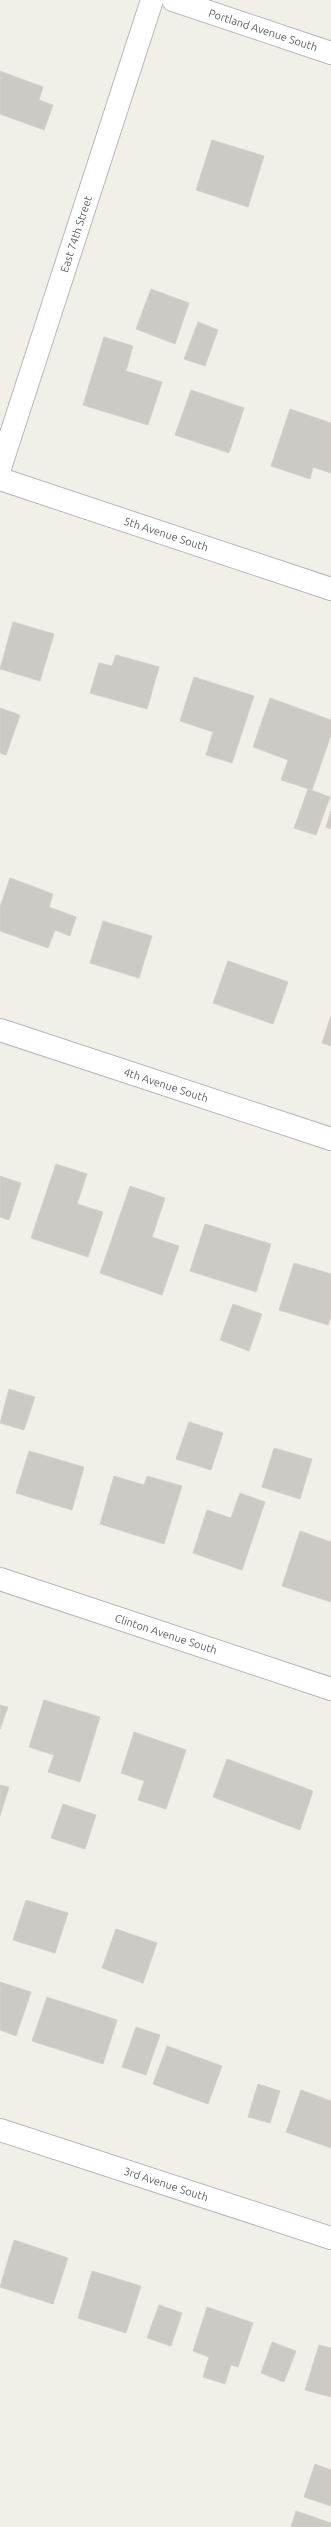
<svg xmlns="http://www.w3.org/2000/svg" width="331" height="2527" font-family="Ubuntu,sans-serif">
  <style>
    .building { fill: #cccac5; stroke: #d6d1c6 }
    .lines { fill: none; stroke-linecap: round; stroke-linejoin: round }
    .minor-casing { stroke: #b5b8bc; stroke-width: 24 }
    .secondary-casing { stroke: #b6babf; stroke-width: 24 }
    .minor { stroke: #fff; stroke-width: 22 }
    .secondary { stroke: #fff; stroke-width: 22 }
    .labels { text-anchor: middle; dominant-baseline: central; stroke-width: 3; stroke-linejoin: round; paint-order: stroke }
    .street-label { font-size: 11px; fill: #5f6368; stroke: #fff }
  </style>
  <rect width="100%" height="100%" fill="#f1efe8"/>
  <g class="building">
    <path d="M0,71L43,87L39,100L53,105L44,130L0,114Z"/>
    <path d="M212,140L264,156L248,207L196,190Z"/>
    <path d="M151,289L189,303L175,344L136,329Z"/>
    <path d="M198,322L218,330L205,366L184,359Z"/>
    <path d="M104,337L133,346L126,371L162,382L148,425L83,405Z"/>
    <path d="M191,390L244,408L229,453L175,435Z"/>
    <path d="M290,409L331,423V473L313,467L310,479L271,466Z"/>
    <path d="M13,622L54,634L40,681L0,669Z"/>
    <path d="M116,655L159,667L147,709L90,693L99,663L112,666Z"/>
    <path d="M194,677L254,696L232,763L206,755L213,732L180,721Z"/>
    <path d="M270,698L331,720V735L312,790L281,780L288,760L253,747Z"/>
    <path d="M0,708L20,715L6,755L0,753Z"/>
    <path d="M308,789L330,797L316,835L294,828Z"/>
    <path d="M331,811V829L326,827Z"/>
    <path d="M10,878L53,894L49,907L76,917L70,936L55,930L48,948L0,931V907Z"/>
    <path d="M103,921L152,936L139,978L90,963Z"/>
    <path d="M228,961L288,982L273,1024L213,1003Z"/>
    <path d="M331,1016V1046L322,1043Z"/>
    <path d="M56,1164L87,1174L77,1204L103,1212L88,1257L31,1238Z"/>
    <path d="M0,1176L21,1183L9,1220L0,1217Z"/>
    <path d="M130,1186L165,1198L152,1237L179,1246L162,1295L100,1273Z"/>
    <path d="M205,1224L271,1244L256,1292L190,1271Z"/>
    <path d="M294,1263L331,1274V1317L328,1325L279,1310Z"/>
    <path d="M233,1304L262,1314L249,1351L220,1340Z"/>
    <path d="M9,1389L35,1397L24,1430L0,1423Z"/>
    <path d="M189,1422L223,1433L211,1470L176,1459Z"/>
    <path d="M274,1448L312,1459L300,1499L262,1487Z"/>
    <path d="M29,1451L84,1467L72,1510L16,1493Z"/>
    <path d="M114,1476L144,1485L147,1476L182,1486L164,1544L100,1524Z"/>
    <path d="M240,1493L265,1502L242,1570L193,1553L207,1510L231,1518Z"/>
    <path d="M300,1531L331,1542V1602L282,1586Z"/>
    <path d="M44,1700L100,1717L80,1782L48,1772L54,1755L29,1747Z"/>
    <path d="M0,1705L8,1707L0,1729Z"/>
    <path d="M134,1732L186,1750L166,1809L138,1800L144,1781L121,1773Z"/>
    <path d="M227,1759L313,1791L300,1830L213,1797Z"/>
    <path d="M0,1785L9,1787L0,1816Z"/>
    <path d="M63,1804L96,1815L85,1849L51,1838Z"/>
    <path d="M26,1900L68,1913L55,1953L13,1940Z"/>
    <path d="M116,1929L157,1943L143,1983L102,1968Z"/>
    <path d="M0,1982L31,1992L16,2036L0,2030Z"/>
    <path d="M47,1997L117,2020L103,2064L32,2041Z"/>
    <path d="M136,2027L160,2035L146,2075L122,2067Z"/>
    <path d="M167,2046L222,2066L208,2104L153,2084Z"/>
    <path d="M258,2084L280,2091L270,2123L248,2117Z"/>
    <path d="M301,2090L331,2101V2148L286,2132Z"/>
    <path d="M14,2240L68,2258L53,2304L0,2287Z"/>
    <path d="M92,2271L141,2286L126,2333L78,2318Z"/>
    <path d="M159,2305L182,2313L171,2346L147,2338Z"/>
    <path d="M207,2307L253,2323L238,2367L231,2365L225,2384L203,2377L209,2357L193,2351Z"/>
    <path d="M272,2342L296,2351L284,2382L261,2373Z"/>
    <path d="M319,2345L331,2348V2397L305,2390Z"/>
    <path d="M315,2464L331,2470V2506L304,2497Z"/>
    <path d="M296,2511L331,2523V2527H291Z"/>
  </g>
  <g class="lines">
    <g class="minor-casing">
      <g id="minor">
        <path d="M0,468L152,0"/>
        <path d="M0,479L331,589"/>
        <path d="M0,1030L331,1139"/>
        <path d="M0,1579L331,1689"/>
        <path d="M0,2130L331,2238"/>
      </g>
    </g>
    <g class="secondary-casing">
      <path id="secondary" d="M173,0L331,53"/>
    </g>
    <use href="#minor" class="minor"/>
    <use href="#secondary" class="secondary"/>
  </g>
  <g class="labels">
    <g class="street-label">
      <text transform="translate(263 30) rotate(18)">Portland Avenue South</text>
      <text transform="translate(76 234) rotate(-72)">East 74th Street</text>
      <text transform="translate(166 534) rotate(18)">5th Avenue South</text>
      <text transform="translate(166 1085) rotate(18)">4th Avenue South</text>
      <text transform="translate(166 1634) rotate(18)">Clinton Avenue South</text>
      <text transform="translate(166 2184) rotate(18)">3rd Avenue South</text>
    </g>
  </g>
</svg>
